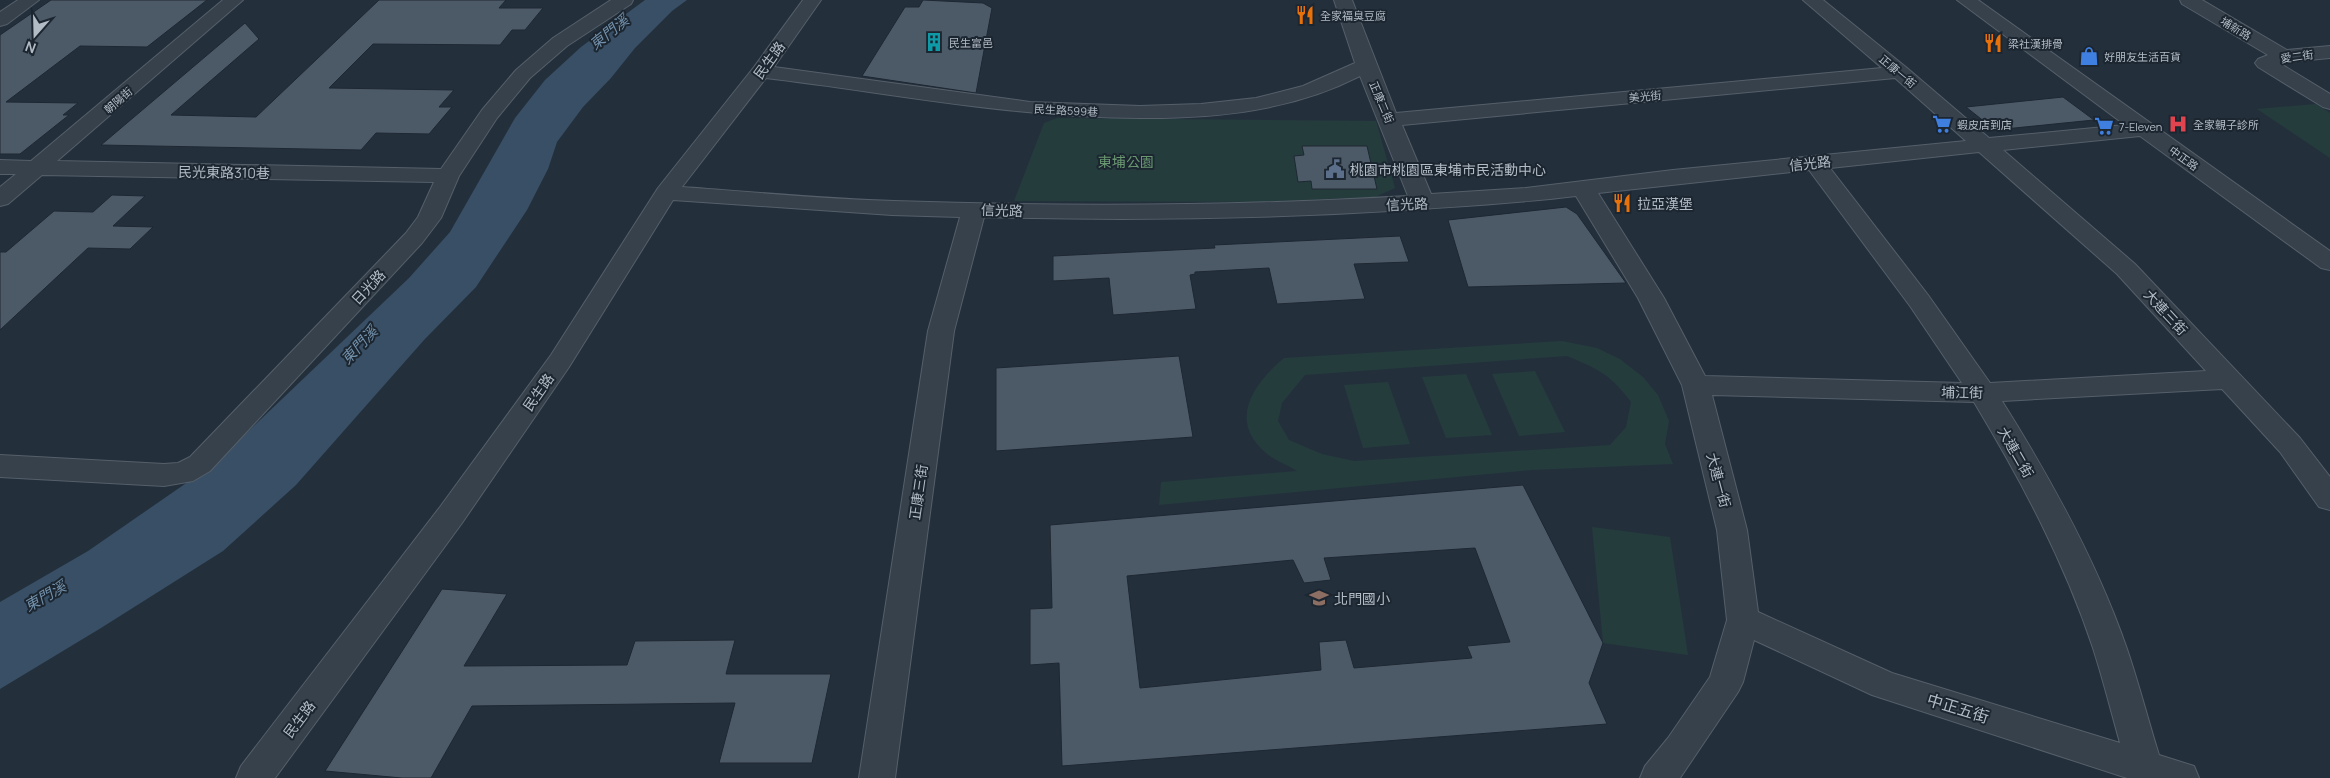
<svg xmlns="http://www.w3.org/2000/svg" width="2330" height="778" font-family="Manrope,'Noto Sans TC',sans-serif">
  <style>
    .green { fill: #253c3d; fill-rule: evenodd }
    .water { fill: #384f65 }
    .building { fill: #4c5967; stroke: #1e2833; fill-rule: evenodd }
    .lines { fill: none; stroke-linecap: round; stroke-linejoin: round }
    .minor-casing { stroke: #555f6a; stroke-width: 2 }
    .minor { fill: #37414c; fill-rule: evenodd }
    .labels { text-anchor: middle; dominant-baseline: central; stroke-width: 4; stroke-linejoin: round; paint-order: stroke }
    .far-poi-label { font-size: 11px; fill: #b2bcc7; stroke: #1c2631; text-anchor: start }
    .far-street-label { font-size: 11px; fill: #b2bcc7; stroke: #1c2631 }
    .street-label { font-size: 14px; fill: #b2bcc7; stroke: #1c2631 }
    .park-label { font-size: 14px; fill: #699870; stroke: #1c2631 }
    .poi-label { font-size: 14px; fill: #b2bcc7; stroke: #1c2631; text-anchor: start }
    .water-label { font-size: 15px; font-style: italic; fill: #7290aa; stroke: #1c2631 }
    .near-street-label { font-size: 16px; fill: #b2bcc7; stroke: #1c2631 }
  </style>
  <rect width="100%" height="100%" fill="#23303c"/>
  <g class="green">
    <path d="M2316,104L2330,113V158L2257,109Z"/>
    <path d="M1057,118L1376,121L1395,188L1375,197L1260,202L1014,201L1044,123Z"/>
    <path d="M1562,341L1597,348L1620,359L1643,377L1658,395L1669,421L1665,444L1673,464L1531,470L1159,505L1161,482L1297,471C1288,465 1276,461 1267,454C1227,421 1253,384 1284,358ZM1567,356C1598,369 1610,374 1631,402L1626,427L1610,445L1354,461L1322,454L1289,440L1278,421L1282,403L1305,375Z"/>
    <path d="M1535,371L1565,432L1519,436L1492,374Z"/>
    <path d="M1466,374L1492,435L1446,438L1422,377Z"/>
    <path d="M1388,382L1410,444L1363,448L1344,385Z"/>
    <path d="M1592,527L1670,537L1688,655L1603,643Z"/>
  </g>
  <path class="water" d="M645,0H687L672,11L635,48L611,78L583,107L557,142L548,169L527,210L476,287L424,340L296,485L223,551L101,628L0,689V602L88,551L195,477L238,441L409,278L450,232L515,118L545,80L581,47Z"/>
  <g class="building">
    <path d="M51,0H207L147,47L80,46L6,102L78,103L63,115H69L20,154H0V35Z"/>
    <path d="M379,0H506L499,8H543L525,30H512L500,45L373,44L329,88L454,90L439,107H452L429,134L376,133L361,150L101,145L245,23L259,39L171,115L256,117Z"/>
    <path d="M923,0L983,3L992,8L976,93L862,76L905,7H919Z"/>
    <path d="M2063,97L2094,120L1995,130L1966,107Z"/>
    <path d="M1302,146H1367L1377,189H1312L1311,181L1298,182L1294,156L1304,155Z"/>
    <path d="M112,195L145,196L113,226L153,227L130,249L88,248L0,330V252H6L54,211L93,212Z"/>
    <path d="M1566,207L1577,214L1626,283L1468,287L1448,220Z"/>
    <path d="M1400,236L1409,262L1354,264L1365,299L1277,304L1269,268L1195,272V274L1190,275L1196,309L1113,315L1109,278L1053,281V256L1215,248L1214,245Z"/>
    <path d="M1179,356L1193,437L996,451V368Z"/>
    <path d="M1523,485L1603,643L1589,683L1607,724L1062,766L1059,663L1030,665V609L1052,608L1050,525ZM1475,548L1510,642L1467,646L1472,658L1354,668L1346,640L1319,642L1321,670L1140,688L1127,576L1293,560L1304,583L1331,580L1324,558Z"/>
    <path d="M442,589L507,594L464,666L627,665L635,641L735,640L726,674H831L812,763H719L735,703L472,706L431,778H402L325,771Z"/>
  </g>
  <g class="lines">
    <g class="minor-casing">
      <g id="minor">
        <path d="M18,0H39L7,24L0,26V12Z"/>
        <path d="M223,0H243L57,161L441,169L482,110L516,70L553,38L611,0H633L631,4L567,46L530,78L497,118L459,176L441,218L422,243L210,471L193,481L164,486L0,477V455L164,464L178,463L190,457L406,233L418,217L434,182L42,175L8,204L0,206V187L16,174H0V160L31,161Z"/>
        <path d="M803,0H821L774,67L1030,102L1140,106L1201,104L1256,98L1303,86L1355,63L1334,0H1352L1396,113L1882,68L1803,0H1823L1907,68L1989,138L2125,125L1957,0H1978L2330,251V270L2321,268L2140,136L2003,150L2135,264L2300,438L2330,477V510L2319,507L2280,452L2222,389L2002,401C2051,479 2097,562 2127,649C2139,684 2148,720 2159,755L2194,766L2199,778H2127L1872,695L1754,640L1743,682L1738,692L1680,778H1640L1645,766L1668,738L1710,677L1727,620L1717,530L1682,385L1638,298L1576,196C1520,203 1463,206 1407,210C1266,219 1125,221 984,217L954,331L895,778H859L928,331L960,217L892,215L673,200L569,367L462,523L275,778H236L241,766L440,507L551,355L658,188L754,67ZM1360,76L1408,196C1237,206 1065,207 894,201C823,199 753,192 682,187L766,78C893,93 1018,119 1147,118C1221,118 1293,110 1360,76ZM1895,78L1966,141L1673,170L1526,188L1431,194L1402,125ZM1979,152L2117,274L2206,371L1990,383L1928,295L1830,168ZM1809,170L1910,306L1962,383L1705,376L1664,298L1598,193ZM1712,395L1974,402C2021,480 2064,561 2093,648C2103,679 2111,711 2120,743L1892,673L1758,612L1747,530Z"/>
        <path d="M2180,0H2202L2287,50L2330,46V58L2287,62L2281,64L2330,94V109L2323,107L2258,67L2255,63L2258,59L2268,55L2182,4Z"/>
      </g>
    </g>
    <use href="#minor" class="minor"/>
  </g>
  <defs>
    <g id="restaurant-bare" transform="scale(1.5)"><path d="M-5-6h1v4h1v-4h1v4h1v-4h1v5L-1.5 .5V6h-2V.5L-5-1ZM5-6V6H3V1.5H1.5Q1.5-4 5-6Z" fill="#e8710a" stroke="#1c2631" stroke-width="2.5" paint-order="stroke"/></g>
    <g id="building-bare" transform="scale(1.5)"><path d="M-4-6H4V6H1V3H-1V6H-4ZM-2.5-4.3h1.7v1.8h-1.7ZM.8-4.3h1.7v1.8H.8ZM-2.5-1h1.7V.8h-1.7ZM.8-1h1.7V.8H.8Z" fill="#0f9aa8" stroke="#1c2631" stroke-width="2.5" paint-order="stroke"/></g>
    <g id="shop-bare" transform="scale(1.5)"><path d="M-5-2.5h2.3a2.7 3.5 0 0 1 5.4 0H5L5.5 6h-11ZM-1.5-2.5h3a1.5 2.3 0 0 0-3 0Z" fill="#3f7fe0" stroke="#1c2631" stroke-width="2.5" paint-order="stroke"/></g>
    <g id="supermarket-bare" transform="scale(1.5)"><path d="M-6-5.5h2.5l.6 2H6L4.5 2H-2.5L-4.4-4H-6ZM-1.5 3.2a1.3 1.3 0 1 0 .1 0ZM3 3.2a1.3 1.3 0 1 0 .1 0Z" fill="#3f7fe0" stroke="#1c2631" stroke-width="2.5" paint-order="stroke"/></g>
    <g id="hospital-bare" transform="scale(1.5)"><path d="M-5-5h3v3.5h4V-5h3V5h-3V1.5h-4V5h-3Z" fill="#e0444e" stroke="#1c2631" stroke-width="2.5" paint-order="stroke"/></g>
    <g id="civic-bare" transform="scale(1.5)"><path d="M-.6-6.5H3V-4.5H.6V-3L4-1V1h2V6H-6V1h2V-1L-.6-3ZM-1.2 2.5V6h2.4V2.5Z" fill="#5c6f8a" stroke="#1c2631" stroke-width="2.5" paint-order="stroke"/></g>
    <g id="school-bare" transform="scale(1.5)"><path d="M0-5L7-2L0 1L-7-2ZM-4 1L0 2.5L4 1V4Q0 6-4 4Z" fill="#8d6e63" stroke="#1c2631" stroke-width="2.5" paint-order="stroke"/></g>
  </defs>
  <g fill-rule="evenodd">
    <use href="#restaurant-bare" x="1305" y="15"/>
    <use href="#building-bare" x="934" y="42"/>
    <use href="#restaurant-bare" x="1993" y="43"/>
    <use href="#shop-bare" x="2089" y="56"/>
    <use href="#supermarket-bare" x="1942" y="124"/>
    <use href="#hospital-bare" x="2178" y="124"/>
    <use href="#supermarket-bare" x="2104" y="126"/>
    <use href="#civic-bare" x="1335" y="169"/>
    <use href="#restaurant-bare" x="1622" y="203"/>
    <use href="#school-bare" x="1319" y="598"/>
  </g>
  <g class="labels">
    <g class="far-poi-label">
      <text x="1320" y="15">全家福臭豆腐</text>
      <text x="949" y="42">民生富邑</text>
      <text x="2008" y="43">梁社漢排骨</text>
      <text x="2104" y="56">好朋友生活百貨</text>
      <text x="1957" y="124">蝦皮店到店</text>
      <text x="2193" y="124">全家親子診所</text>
      <text x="2119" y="126">7-Eleven</text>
    </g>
    <g class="far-street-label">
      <text transform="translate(2236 28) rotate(31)">埔新路</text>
      <text transform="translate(2297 56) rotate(-8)">愛二街</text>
      <text transform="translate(1898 71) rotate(40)">正康一街</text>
      <text transform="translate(1645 96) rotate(-5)">美光街</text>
      <text transform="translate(118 100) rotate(-41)">朝陽街</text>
      <text transform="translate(1382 102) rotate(67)">正康二街</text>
      <text transform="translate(1066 110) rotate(3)">民生路599巷</text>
      <text transform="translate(2184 158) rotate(36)">中正路</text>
    </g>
    <g class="street-label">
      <text transform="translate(769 60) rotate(-54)">民生路</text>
      <text transform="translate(1810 163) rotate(-6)">信光路</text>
      <text transform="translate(224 172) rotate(1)">民光東路310巷</text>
      <text transform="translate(1407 204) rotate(-3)">信光路</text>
      <text transform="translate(1002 210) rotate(2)">信光路</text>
      <text transform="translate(368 287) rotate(-47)">日光路</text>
      <text transform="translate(2166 312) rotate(47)">大連三街</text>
      <text transform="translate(538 392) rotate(-55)">民生路</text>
      <text transform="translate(1962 392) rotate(1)">埔江街</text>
      <text transform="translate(2016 452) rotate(60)">大連二街</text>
      <text transform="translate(1719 480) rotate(75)">大連一街</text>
      <text transform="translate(918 492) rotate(-82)">正康三街</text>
      <text transform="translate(299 719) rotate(-53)">民生路</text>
    </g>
    <g class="park-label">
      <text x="1126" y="161">東埔公園</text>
    </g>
    <g class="poi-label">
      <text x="1350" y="169">桃園市桃園區東埔市民活動中心</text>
      <text x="1637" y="203">拉亞漢堡</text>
      <text x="1334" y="598">北門國小</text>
    </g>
    <g class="water-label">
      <text transform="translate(609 32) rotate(-39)">東門溪</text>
      <text transform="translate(359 345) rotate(-47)">東門溪</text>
      <text transform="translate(45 596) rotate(-30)">東門溪</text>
    </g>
    <g class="near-street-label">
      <text transform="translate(1958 708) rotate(17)">中正五街</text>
    </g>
  </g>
  <g transform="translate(35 35) rotate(200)" stroke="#1c2631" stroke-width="4" paint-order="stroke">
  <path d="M0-4L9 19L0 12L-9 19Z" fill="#b2bcc7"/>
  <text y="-8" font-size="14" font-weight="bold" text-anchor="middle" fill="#b2bcc7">N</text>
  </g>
</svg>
